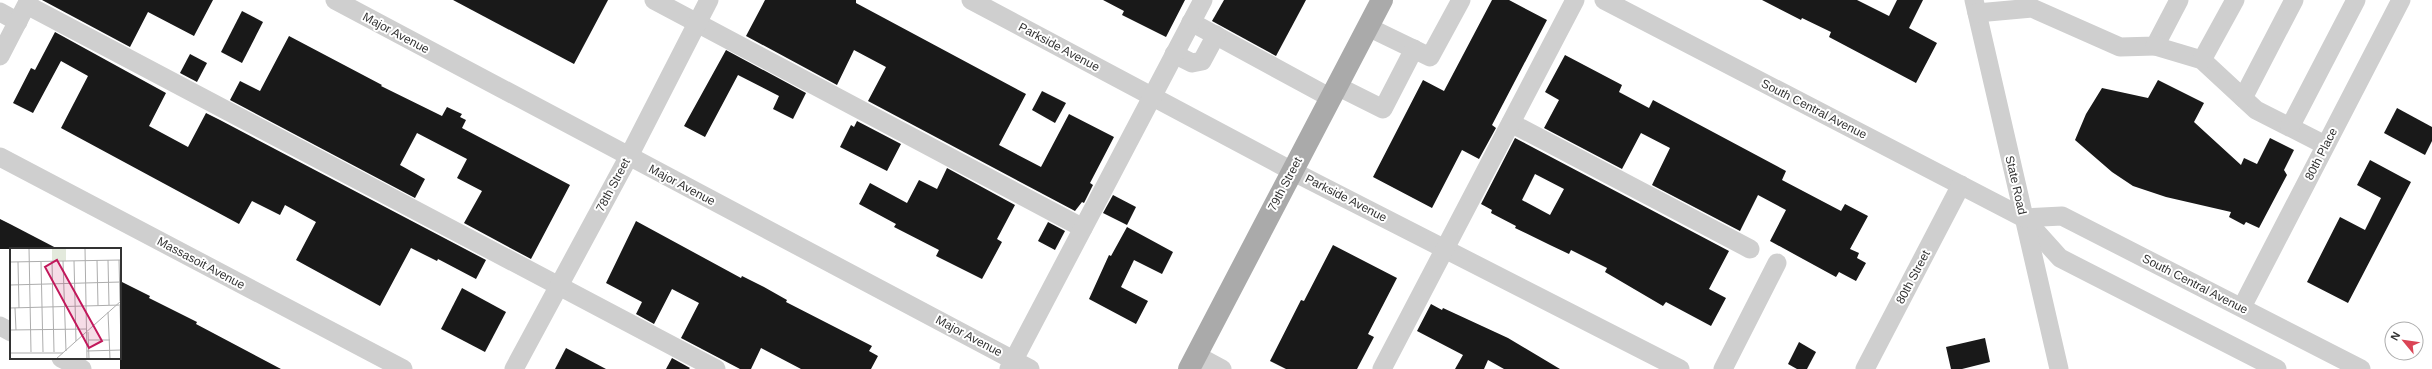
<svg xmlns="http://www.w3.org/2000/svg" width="2432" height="369" font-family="Helvetica,sans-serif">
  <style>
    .building { fill: #191919; fill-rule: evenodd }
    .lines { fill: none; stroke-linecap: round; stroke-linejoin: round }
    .minor { stroke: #cfcfcf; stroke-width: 19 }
    .major { stroke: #aaa; stroke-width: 22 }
    .labels { text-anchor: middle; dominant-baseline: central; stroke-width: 4; stroke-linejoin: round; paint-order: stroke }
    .street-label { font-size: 12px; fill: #323232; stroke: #fff }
    .inset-road { fill: none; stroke: #adadad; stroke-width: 1 }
    .view { fill: #c2185b; fill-opacity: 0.15; stroke: #c2185b; stroke-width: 2 }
    .inset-edge { fill: none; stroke: #323232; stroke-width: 2 }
  </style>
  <rect width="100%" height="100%" fill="#fff"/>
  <g class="building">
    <path d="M42,0H213L194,36L148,12L130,47Z"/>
    <path d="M453,0H608L574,64Z"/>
    <path d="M765,0H856V3L1026,94L999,145L1041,167L1069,114L1114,137L1090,183L1093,185L1084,203L1082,202L1075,211L868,101L886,67L854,50L837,85L746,36Z"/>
    <path d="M1103,0H1185L1166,37L1122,15L1124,11Z"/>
    <path d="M1224,0H1306L1276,56L1212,21Z"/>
    <path d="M1492,0H1509L1547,20L1492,125L1496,128L1479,159L1462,150L1432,208L1373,177L1423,80L1444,91Z"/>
    <path d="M1762,0H1857L1889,16L1897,0H1923L1909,28L1937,43L1916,83L1829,37L1831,32L1802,18L1801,20Z"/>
    <path d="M242,11L263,22L242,63L221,52Z"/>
    <path d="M55,32L166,93L149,126L188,147L206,113L220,120L486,260L476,279L438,259L437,261L411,248L380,306L296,260L316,222L285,205L280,215L252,201L239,224L61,128L88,76L61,61L33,113L13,103L31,68L35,70Z"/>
    <path d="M289,36L382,85L381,86L442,116L447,107L462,114L460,117L466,120L462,128L570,185L531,259L464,223L482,191L457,178L467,159L417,133L400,165L425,179L415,198L230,100L240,81L260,91Z"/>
    <path d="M726,50L806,93L793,119L773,109L779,96L738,75L705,137L684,126Z"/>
    <path d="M190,54L207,63L197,82L180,73Z"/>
    <path d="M1565,55L1622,85L1619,92L1649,108L1653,100L1786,171L1782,180L1841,211L1845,204L1868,216L1850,249L1859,253L1857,258L1866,263L1856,281L1839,272L1836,277L1770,241L1786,210L1758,195L1740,231L1652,185L1670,148L1641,133L1622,169L1544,128L1559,100L1545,92Z"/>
    <path d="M2158,80L2204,103L2194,122L2241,165L2244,158L2257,164L2270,138L2294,150L2284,170L2287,175L2259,228L2246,222L2244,225L2229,217L2231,212L2166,197L2133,186L2112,172L2075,140L2086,114L2102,88L2148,98Z"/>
    <path d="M1042,91L1066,103L1055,123L1032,110Z"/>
    <path d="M2397,108L2432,127V141L2425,155L2384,133Z"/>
    <path d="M857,121L901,144L887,171L840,147L851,125L854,127Z"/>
    <path d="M1515,138L1729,251L1709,289L1726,298L1711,326L1666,302L1663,306L1605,272L1607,268L1571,250L1569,254L1550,245L1515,228L1516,226L1491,213L1492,210L1481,204ZM1535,174L1564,189L1550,215L1522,200Z"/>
    <path d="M2370,160L2411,182L2348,303L2307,282L2340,217L2365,230L2381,198L2357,185Z"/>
    <path d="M947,168L1015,205L997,239L1002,242L982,279L936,256L939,250L894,227L896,224L859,204L870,183L907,203L919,180L937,189Z"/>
    <path d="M1113,195L1136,207L1127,225L1103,213Z"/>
    <path d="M0,219L10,224L58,249H0Z"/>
    <path d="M636,221L741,278L742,276L764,287L787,300L786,302L872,346L869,351L878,356L871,369H801L761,348L751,369H740L681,338L699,303L672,289L654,324L636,314L642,302L606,283Z"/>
    <path d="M1048,222L1065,231L1055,250L1038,241Z"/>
    <path d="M1127,227L1173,252L1162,274L1134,260L1121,287L1148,301L1136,324L1089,299L1109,255L1111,256Z"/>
    <path d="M1333,245L1397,278L1368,334L1374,337L1357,369H1286L1270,361L1301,300L1304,301Z"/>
    <path d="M120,281L150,296L149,298L197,322L196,324L281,369H120Z"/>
    <path d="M462,288L506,312L485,352L441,329Z"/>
    <path d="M1431,304L1442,310L1443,308L1508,338L1560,369H1504L1488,360L1484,369H1455L1463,355L1417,331Z"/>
    <path d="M1985,338L1990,362L1962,369H1951L1946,347Z"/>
    <path d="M1799,342L1816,352L1807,369H1797L1788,364Z"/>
    <path d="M566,348L606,369H555Z"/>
    <path d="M672,358L690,368L689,369H666Z"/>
  </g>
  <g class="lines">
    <g class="minor">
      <path d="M335,0L1030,369"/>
      <path d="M654,0L1083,228"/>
      <path d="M971,0L1292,171L1680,369"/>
      <path d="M1604,0L2024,218L2060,258L2277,369"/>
      <path d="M1974,0L2059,369"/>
      <path d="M27,5L716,369"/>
      <path d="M0,12L18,22"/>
      <path d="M1977,13L2032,8L2120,47L2155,46L2179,0"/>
      <path d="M1191,22L1331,98"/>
      <path d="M1368,27L1430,57L1461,0"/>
      <path d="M2155,46L2202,60L2256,110L2325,145"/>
      <path d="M1174,54L1192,63L1202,61L1216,35"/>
      <path d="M0,56L29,0"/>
      <path d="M2202,60L2235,0"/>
      <path d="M1337,86L1383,109L1414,49"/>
      <path d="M2243,98L2294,0"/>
      <path d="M1511,123L1750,249"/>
      <path d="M2290,127L2356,0"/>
      <path d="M0,157L403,369"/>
      <path d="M2024,218L2062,216L2361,369"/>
      <path d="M2242,307L2401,0"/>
      <path d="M0,326L11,332"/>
      <path d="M1196,355L1222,369"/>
      <path d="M61,358L82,369"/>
      <path d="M514,369L629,156L709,0"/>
      <path d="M1009,369L1203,0"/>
      <path d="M1382,369L1575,0"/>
      <path d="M1723,369L1777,263"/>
      <path d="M1865,369L1961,185"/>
    </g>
    <path class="major" d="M1189,369L1382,0"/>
  </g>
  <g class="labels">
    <g class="street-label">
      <text transform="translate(396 33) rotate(28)">Major Avenue</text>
      <text transform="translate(1059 47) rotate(28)">Parkside Avenue</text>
      <text transform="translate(1814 109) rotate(27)">South Central Avenue</text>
      <text transform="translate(2321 154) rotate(-63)">80th Place</text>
      <text transform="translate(1285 184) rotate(-62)">79th Street</text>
      <text transform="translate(613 185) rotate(-62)">78th Street</text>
      <text transform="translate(682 185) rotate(28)">Major Avenue</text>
      <text transform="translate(2016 185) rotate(77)">State Road</text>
      <text transform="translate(1346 198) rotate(27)">Parkside Avenue</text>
      <text transform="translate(201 263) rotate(28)">Massasoit Avenue</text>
      <text transform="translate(1913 277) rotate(-62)">80th Street</text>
      <text transform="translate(2195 284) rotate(27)">South Central Avenue</text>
      <text transform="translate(969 336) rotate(28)">Major Avenue</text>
    </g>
  </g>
  <g transform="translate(10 248)">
    <rect width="111" height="111" fill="#fff"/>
    <path d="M42,0H56V13H42Z" fill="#e3e9dc"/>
    <path class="inset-road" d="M19,0L21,104M75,0L77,111M87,12L88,58M98,12L99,57M109,12L110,53M42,13L44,104M53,13L56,103M64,13L66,93M0,14L111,12M8,14L9,60M31,14L33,104M0,37L111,34M110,58L111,96M0,60L111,57M5,60L6,82M98,64L100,111M0,82L77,81M78,84L79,111M78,92H100M77,103L111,102M0,105H53M46,111L111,53"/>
    <path class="view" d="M47,12L92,93L79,100L35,19Z"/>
    <rect width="111" height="111" class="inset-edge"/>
  </g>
  <g transform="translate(2404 341) rotate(299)"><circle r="19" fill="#ffffff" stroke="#adadad"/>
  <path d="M0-3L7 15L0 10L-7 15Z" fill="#da4455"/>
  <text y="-6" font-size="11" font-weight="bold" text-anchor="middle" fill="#323232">N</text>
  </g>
</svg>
